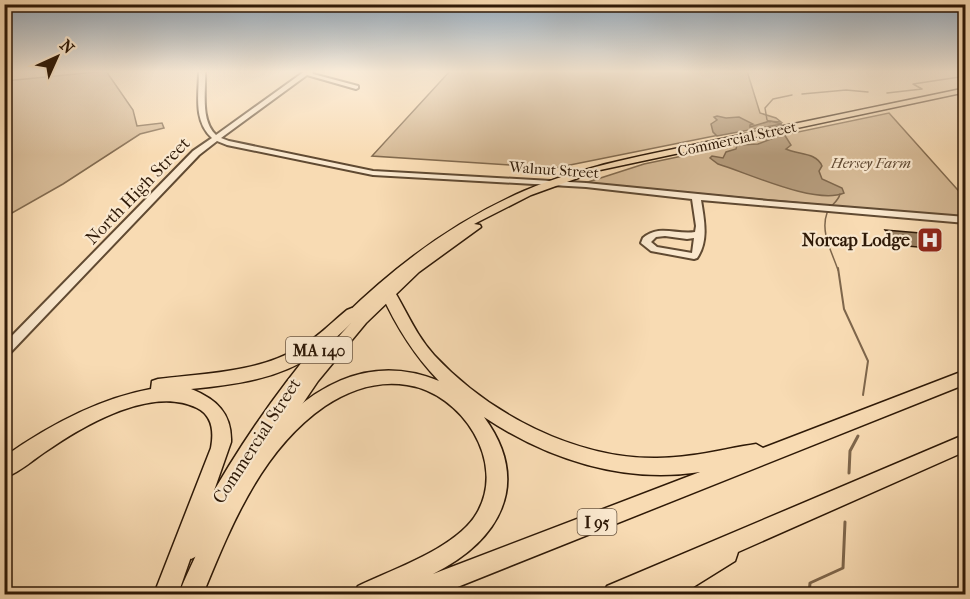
<svg xmlns="http://www.w3.org/2000/svg" width="970" height="599" font-family="'IM FELL French Canon',serif">
  <style>
    .green { fill: #d6ba96; stroke: #826a4e; stroke-width: 1.5 }
    .water { fill: #b39979; stroke: #7e664b; stroke-width: 1.5 }
    .lines { fill: none; stroke-linecap: round; stroke-linejoin: round }
    .stream-far2 { stroke: #7e664b; stroke-width: 1.5 }
    .stream-far1 { stroke: #7e664b; stroke-width: 2 }
    .stream { stroke: #7e664b; stroke-width: 3 }
    .building { fill: #977e60; stroke: #2e1907; stroke-width: 1.5 }
    .minor-casing { stroke: #604a32; stroke-width: 4 }
    .major-casing { stroke: #2e1907; stroke-width: 3 }
    .highway-casing { stroke: #2e1907; stroke-width: 3 }
    .minor { fill: #fae8ce; fill-rule: evenodd }
    .major { fill: #f8dbb3; fill-rule: evenodd }
    .highway { fill: #f8dbb3; fill-rule: evenodd }
    .labels { text-anchor: middle; dominant-baseline: central; stroke-width: 4.5; stroke-linejoin: round; paint-order: stroke }
    .far-street-label { font-size: 15px; fill: #2e1907; stroke: #fae8ce }
    .far-park-label { font-size: 15px; font-style: italic; fill: #604932; stroke: #fae8ce }
    .shield { fill: #fae8ce; stroke: #6b5743; stroke-width: 1.5 }
    .shield-label { font-size: 16px; font-weight: bold; fill: #2e1907 }
    .street-label { font-size: 18px; fill: #2e1907; stroke: #fae8ce }
    .poi-label { font-size: 18px; font-weight: bold; fill: #2e1907; stroke: #fae8ce; text-anchor: end }
  </style>
  <rect width="100%" height="100%" fill="#f8dbb3"/>
  <filter id="stains"><feTurbulence type="fractalNoise" baseFrequency=".00333" numOctaves="4"/><feColorMatrix values="0 0 0 0 .2 0 0 0 0 .09 0 0 0 0 .02 0 0 0 .5 -.17"/></filter>
  <radialGradient id="worn" r=".72"><stop offset=".6" stop-color="#630" stop-opacity="0"/><stop offset="1" stop-color="#630" stop-opacity=".3"/></radialGradient>
  <g class="green">
    <path d="M106,71L133,110L137,126L162,123L164,128L140,134L63,184L5,217V81Z"/>
    <path d="M450,71H747L760,113L776,118L781,122L768,121L764,126L555,168L372,156Z"/>
    <path d="M889,113L965,198V218L585,183L644,164Z"/>
  </g>
  <g class="water">
    <path d="M717,116L726,118L739,117L753,124L750,125V127L770,121L782,124L717,136L713,132L711,124L717,120L714,117Z"/>
    <path d="M784,134L791,145L786,149C798,155 816,152 822,166L819,171L822,179L842,188L844,193C815,205 748,173 718,164L710,158L712,156L723,158L726,152L736,149L737,145L758,144Z"/>
  </g>
  <g class="lines">
    <g class="stream-far2">
      <path d="M887,93L922,89L913,84L966,76"/>
      <path d="M802,94L846,90L868,92"/>
      <path d="M770,122L767,120L765,108L773,99L792,95"/>
      <path d="M838,270C832,252 820,232 827,213C829,205 838,203 840,194"/>
    </g>
    <path class="stream-far1" d="M838,268L844,309L868,361L863,395"/>
    <g class="stream">
      <path d="M849,473L850,451L858,436"/>
      <path d="M809,594L810,583L843,568L845,522"/>
    </g>
  </g>
  <path class="building" d="M885,230L932,234L941,249L895,245Z"/>
  <g class="lines">
    <g class="minor-casing">
      <path id="minor" d="M199,71H205C206,92 200,120 216,135L305,71H312L313,74L358,86V88L356,89L307,75L221,138L229,141L373,171L586,183L768,201L966,217V223L701,200C704,219 709,241 697,258L694,259L651,251L641,243L643,238C659,224 676,235 695,232L696,226L692,199L586,187L373,175L227,145L217,141L199,155L8,355L4,356V344L193,151L212,138C193,121 199,94 199,71ZM665,236L687,239L694,238L692,253L657,247L651,242L656,237Z"/>
    </g>
    <g class="major-casing">
      <path id="major" d="M966,88V92L600,170L531,195L474,224L480,225L481,227L419,272L366,323L318,381L276,443L271,445L266,443L263,438L265,435L226,500L197,556L191,559L185,556L182,550L185,544C223,470 268,401 322,338H332L333,341L332,344L351,323H343L341,320L343,317C396,265 455,221 524,191C584,165 649,155 712,141C797,123 881,106 966,88Z"/>
    </g>
    <g class="highway-casing">
      <g id="highway">
        <path d="M388,288L393,289C407,312 416,335 434,355C489,414 575,459 657,458C690,458 723,449 756,444L763,448L966,370V384L440,594H400L402,589L391,594H354L358,586C393,569 457,548 477,513C507,462 462,393 407,385C378,380 349,390 325,406C261,450 231,526 203,594H179C185,577 194,561 201,544C241,456 325,334 439,381C413,354 396,326 381,293ZM484,417C547,459 623,484 700,472L433,574C499,541 533,484 484,417Z"/>
        <path d="M352,308L357,310L360,314L357,318C344,330 330,344 315,354C279,379 234,385 191,389C216,399 232,413 231,442L178,594H154L211,448C214,432 213,416 197,408C153,386 88,423 51,448C36,457 21,472 4,478V457C48,426 97,399 151,389L152,381L158,379C206,373 256,373 299,348C317,338 331,323 347,310Z"/>
        <path d="M966,434V451L738,552L735,561L682,594H649L651,590L641,594H603L607,586Z"/>
      </g>
    </g>
    <use href="#minor" class="minor"/>
    <use href="#major" class="major"/>
    <use href="#highway" class="highway"/>
  </g>
  <linearGradient id="sky" x2="0" y2="1"><stop stop-color="#93a9bc"/><stop offset="0.46" stop-color="#fcefdd"/><stop offset="1" stop-color="#fcefdd" stop-opacity="0"/></linearGradient>
  <rect width="970" height="155" fill="url(#sky)"/>
  <defs>
    <g id="hospital-square" transform="scale(1.35)"><rect x="-9" y="-9" width="18" height="18" rx="4" fill="#8f2418" stroke="#fae8ce"/><path d="M-5-5h3v3.5h4V-5h3V5h-3V1.5h-4V5h-3Z" fill="#fff"/></g>
  </defs>
  <g fill-rule="evenodd">
    <use href="#hospital-square" x="930" y="240"/>
  </g>
  <g class="labels">
    <g class="far-street-label">
      <text transform="translate(737 139) rotate(-12)">Commercial Street</text>
      <text transform="translate(554 170) rotate(4)">Walnut Street</text>
    </g>
    <g class="far-park-label">
      <text x="871" y="163">Hersey Farm</text>
    </g>
    <g class="shield">
      <rect x="286" y="337" width="66" height="26" rx="4.5"/>
      <rect x="577.5" y="509" width="39" height="26" rx="4.5"/>
    </g>
    <g class="shield-label">
      <text x="319" y="350">MA 140</text>
      <text x="597" y="522">I 95</text>
    </g>
    <g class="street-label">
      <text transform="translate(138 191) rotate(-46)">North High Street</text>
      <text transform="translate(257 441) rotate(-57)">Commercial Street</text>
    </g>
    <g class="poi-label">
      <text x="910" y="240">Norcap Lodge</text>
    </g>
  </g>
  <rect width="970" height="599" fill="none" stroke="#f8dbb3" stroke-width="24"/>
  <rect x="6" y="6" width="958" height="587" fill="none" stroke="#2e1907" stroke-width="3"/>
  <rect x="12" y="12" width="946" height="575" fill="none" stroke="#2e1907" stroke-width="1.5"/>
  <g transform="translate(57 57) rotate(45)" stroke="#fae8ce" stroke-width="4.5" paint-order="stroke">
  <path d="M0-4.5L10 22L0 15L-10 22Z" fill="#2e1907"/>
  <text y="-9" font-size="16" font-weight="bold" text-anchor="middle" fill="#2e1907">N</text>
  </g>
  <rect width="100%" height="100%" filter="url(#stains)"/>
  <rect width="100%" height="100%" fill="url(#worn)"/>
</svg>
